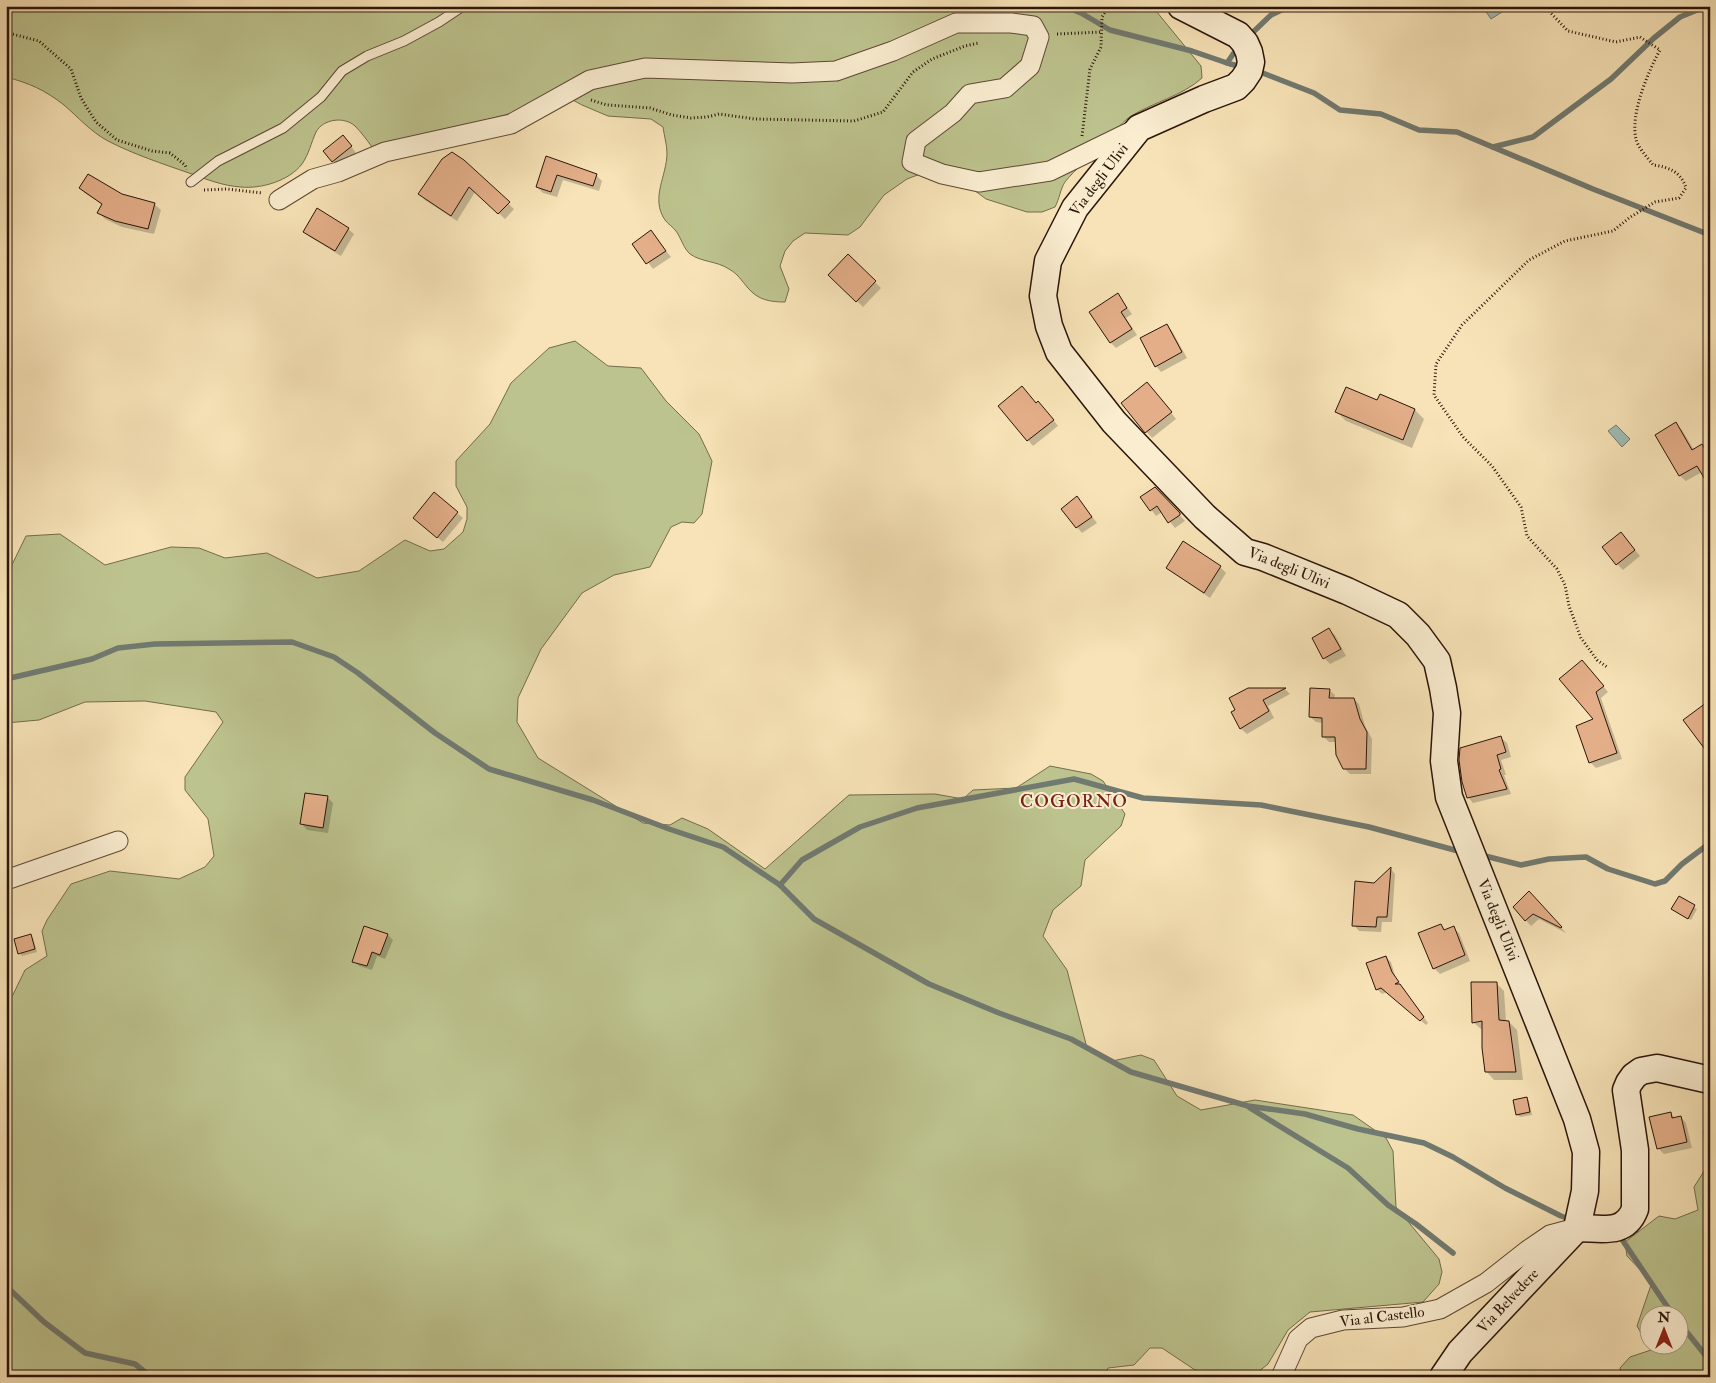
<svg xmlns="http://www.w3.org/2000/svg" width="1716" height="1383" font-family="'IM FELL Double Pica',serif">
  <style>
    .green { fill: #bdc38e; stroke: #746c4c; fill-rule: evenodd }
    .water { fill: #9fbdb6; stroke: #717a71 }
    .shadow { fill: #0003 }
    .lines { fill: none; stroke-linecap: round; stroke-linejoin: round }
    .stream { stroke: #717a71; stroke-width: 5.5 }
    .building { fill: #e3ae88; stroke: #2b1509 }
    .lane-casing { stroke: #5e4834; stroke-width: 11 }
    .street-casing { stroke: #5e4834; stroke-width: 21 }
    .secondary-casing { stroke: #2b1509; stroke-width: 29 }
    .path { stroke: #2b1509; stroke-width: 3; stroke-dasharray: 1 2.5; stroke-linecap: butt }
    .lane { stroke: #faedd0; stroke-width: 9 }
    .street { stroke: #faedd0; stroke-width: 19 }
    .secondary { stroke: #faedd0; stroke-width: 26 }
    .labels { text-anchor: middle; dominant-baseline: central; stroke-width: 4; stroke-linejoin: round; paint-order: stroke }
    .street-label { font-size: 15px; fill: #2b1509; stroke: #faedd0 }
    .quarter-label { font-size: 18px; letter-spacing: 1px; fill: #7a1f14; stroke: #faedd0 }
  </style>
  <rect width="100%" height="100%" fill="#f7e3b7"/>
  <filter id="stains"><feTurbulence type="fractalNoise" baseFrequency=".004" numOctaves="4"/><feColorMatrix values="0 0 0 0 .2 0 0 0 0 .09 0 0 0 0 .02 0 0 0 .5 -.17"/></filter>
  <radialGradient id="worn" r=".72"><stop offset=".6" stop-color="#630" stop-opacity="0"/><stop offset="1" stop-color="#630" stop-opacity=".3"/></radialGradient>
  <g class="green">
    <path d="M6,6H1152L1201,66L1202,78C1182,96 1154,102 1131,116C1119,124 1111,137 1101,147C1090,158 1075,169 1065,182C1061,187 1059,200 1055,207L1042,212H1027L986,199L974,190L920,174L907,179L884,195L860,227L848,235L805,233L793,241L785,251L780,266L789,289L785,302C770,302 758,300 748,288C741,280 738,274 729,269C717,261 701,262 690,254C684,249 681,238 676,231C673,227 668,224 665,220C650,198 667,176 667,153C667,145 664,135 663,127L651,119L608,116L582,105L558,92L513,113L396,143L372,147C367,140 361,132 355,126C344,116 323,119 316,132C311,143 309,154 302,164C289,181 261,189 241,187C223,186 206,179 189,173C163,164 133,154 108,141C91,132 78,117 64,105C45,90 29,83 6,77Z"/>
    <path d="M575,341L608,366L641,368L666,401L699,434L712,461L702,514L694,523L682,522L671,527L650,567L614,575L582,593L541,649L518,698L517,722L538,758L643,823L670,825L682,818L708,829L765,869L849,795L935,794L963,799L973,790L1016,788L1050,766L1091,774L1103,781L1125,814L1121,826L1085,860L1081,886L1053,910L1043,936L1067,970L1087,1048L1112,1061L1141,1055L1154,1060L1177,1096L1201,1110L1255,1100L1353,1115L1386,1138L1393,1151L1396,1207L1439,1259L1442,1272L1439,1284L1423,1302L1310,1312L1288,1330L1268,1364L1252,1377H1213L1201,1374L1162,1348H1150L1134,1365L1108,1368L1104,1377H6V1009L25,970L47,956L42,931L47,920L71,884L110,871L179,879L205,867L214,856L208,819L185,790V777L223,722L216,712L145,701L85,702L39,720L6,723V577L26,536L60,534L105,565L171,547L199,548L225,558L267,553L317,578L359,571L405,540L430,551L444,549L463,532L467,519V507L456,486V461L490,424L511,383L549,348Z"/>
    <path d="M1710,1126V1377H1622L1620,1368L1630,1357L1651,1350L1637,1326L1652,1282L1627,1256L1625,1242L1659,1216L1675,1219L1698,1210L1694,1187L1706,1168L1704,1130ZM1648,1316H1678V1346H1648Z"/>
  </g>
  <g class="water">
    <path d="M1482,6H1498L1502,12L1491,19Z"/>
    <path d="M1616,425L1630,439L1622,447L1608,431Z"/>
  </g>
  <g class="shadow">
    <path d="M348,142L356,153L338,167L333,161Z"/>
    <path d="M547,158L596,175L602,181L599,191L563,180L557,197L543,193L537,187Z"/>
    <path d="M464,161L514,209L505,219L475,192L457,221L425,200L420,194Z"/>
    <path d="M80,188L122,195L155,205L161,210L154,234L122,227L105,219L99,213L103,205L86,194Z"/>
    <path d="M348,229L354,234L341,256L310,237L304,232Z"/>
    <path d="M651,232L671,257L653,269L634,244Z"/>
    <path d="M848,256L881,288L863,307L830,275Z"/>
    <path d="M1118,295L1132,314L1126,318L1137,335L1116,348L1111,343Z"/>
    <path d="M1167,325L1172,331L1187,358L1161,372L1156,366Z"/>
    <path d="M1153,389L1176,419L1152,438L1122,404Z"/>
    <path d="M1380,396L1415,410L1424,419L1412,448L1346,421L1337,412L1378,402Z"/>
    <path d="M1036,404L1044,408L1058,426L1033,446L1028,440Z"/>
    <path d="M1676,424L1682,430L1694,450L1702,446L1710,455V485L1702,472L1686,481L1680,476L1656,436Z"/>
    <path d="M1161,494L1185,521L1175,528L1162,512L1156,516L1142,497Z"/>
    <path d="M1082,504L1097,523L1082,533L1062,509Z"/>
    <path d="M457,513L463,518L443,542L420,523Z"/>
    <path d="M1626,539L1640,556L1623,570L1617,564Z"/>
    <path d="M1184,543L1220,567L1226,573L1210,598L1173,573L1167,568Z"/>
    <path d="M1329,630L1335,635L1346,656L1330,664L1324,658L1313,638Z"/>
    <path d="M1588,667L1608,692L1601,698L1622,759L1596,768L1590,762L1595,719Z"/>
    <path d="M1249,689H1285L1290,694L1268,706L1274,718L1247,734L1241,729L1233,713L1237,711Z"/>
    <path d="M1329,690L1335,695L1334,699H1354L1359,704L1365,726L1372,739L1371,774H1350L1344,768L1337,742H1329L1323,736V723L1316,722L1310,717Z"/>
    <path d="M1501,738L1507,743L1511,757L1501,760L1506,775H1504L1511,794L1473,803L1468,797Z"/>
    <path d="M327,797L333,803L328,833L307,830L302,824Z"/>
    <path d="M1391,869L1395,874L1392,922H1382L1381,932L1359,931L1354,925L1374,884Z"/>
    <path d="M1679,897L1697,909L1691,920L1675,911Z"/>
    <path d="M1535,899L1566,933L1539,919L1531,926L1514,907Z"/>
    <path d="M1441,926L1446,931L1453,928L1459,933L1470,961L1440,974L1434,968Z"/>
    <path d="M365,928L388,935L393,940L385,959L377,956L372,970L359,966L354,961Z"/>
    <path d="M30,935L33,938L37,952L22,956L20,953Z"/>
    <path d="M1386,957L1391,962L1396,979L1402,988L1428,1023L1426,1025L1387,992L1382,994L1377,989Z"/>
    <path d="M1496,983L1504,991L1506,1022H1509L1517,1030L1523,1080H1494L1486,1071L1483,1030H1482L1473,1022Z"/>
    <path d="M1527,1098L1529,1101L1532,1115L1520,1117L1517,1115Z"/>
    <path d="M1671,1114L1675,1118L1681,1117L1686,1123L1692,1148L1664,1154L1658,1148Z"/>
  </g>
  <g class="lines">
    <g class="stream">
      <path d="M1064,6L1081,13L1110,30L1192,51L1230,64L1244,67"/>
      <path d="M1248,37L1271,15L1290,6"/>
      <path d="M1227,63L1238,47"/>
      <path d="M1255,70L1314,93L1340,110L1381,114L1419,130L1457,132L1593,189L1710,235"/>
      <path d="M1493,147L1533,137L1611,79L1654,38L1680,17L1707,6"/>
      <path d="M6,679L92,659L118,648L155,644L292,642L334,657L358,673L435,733L489,769L593,800L669,829L723,847L780,885L814,919L929,984L999,1013L1071,1039L1131,1072L1248,1106L1305,1114L1358,1129L1424,1143L1453,1157L1505,1188L1561,1216L1573,1220"/>
      <path d="M1481,855L1521,865L1549,859L1586,857L1608,869L1655,884L1665,881L1682,864L1710,843"/>
      <path d="M780,885L802,860L860,827L917,808L1074,779L1143,798L1261,805L1369,827L1462,852"/>
      <path d="M1250,1108L1348,1168L1388,1205L1416,1224L1453,1253"/>
      <path d="M1619,1235L1662,1299L1674,1316"/>
      <path d="M6,1286L44,1322L85,1353L135,1364L151,1377"/>
      <path d="M1678,1321L1710,1361"/>
    </g>
  </g>
  <g class="building">
    <path d="M343,135L352,146L332,162L323,151Z"/>
    <path d="M452,152L464,160L510,202L498,214L469,187L451,216L418,194L442,159Z"/>
    <path d="M546,156L597,174L593,186L557,175L551,192L536,187Z"/>
    <path d="M88,174L122,194L155,203L148,229L115,221L97,213L102,204L79,188Z"/>
    <path d="M317,208L349,228L335,251L303,232Z"/>
    <path d="M651,230L666,251L646,264L632,244Z"/>
    <path d="M848,254L876,281L856,302L828,275Z"/>
    <path d="M1118,293L1127,308L1121,312L1132,329L1110,343L1089,312Z"/>
    <path d="M1167,324L1182,352L1155,367L1140,338Z"/>
    <path d="M1147,382L1172,412L1145,433L1121,403Z"/>
    <path d="M1022,386L1036,403L1038,401L1054,420L1027,441L998,406Z"/>
    <path d="M1346,387L1377,400L1380,394L1415,409L1403,440L1335,412Z"/>
    <path d="M1676,422L1692,450L1702,444L1710,458V488L1697,466L1679,476L1655,435Z"/>
    <path d="M1155,487L1180,513V515L1168,523L1157,506L1150,511L1140,497Z"/>
    <path d="M434,492L458,512L437,538L413,518Z"/>
    <path d="M1077,496L1092,517L1076,528L1061,509Z"/>
    <path d="M1621,532L1635,550L1616,565L1602,547Z"/>
    <path d="M1183,541L1221,566L1204,593L1166,568Z"/>
    <path d="M1329,628L1341,649L1323,659L1312,638Z"/>
    <path d="M1582,660L1604,686L1596,692L1617,753L1589,763L1576,726L1593,719L1559,679Z"/>
    <path d="M1248,688H1286L1263,700L1269,711L1240,729L1231,712L1235,710L1229,698Z"/>
    <path d="M1310,688L1330,689L1329,698H1354L1360,719L1367,732L1366,769H1343L1336,755L1335,737H1322V718L1309,717Z"/>
    <path d="M1710,700V756L1683,720Z"/>
    <path d="M1501,736L1506,752L1497,755L1501,769L1499,770L1507,789L1467,798L1462,782L1459,760L1460,748Z"/>
    <path d="M305,793L328,796L323,828L300,824Z"/>
    <path d="M1391,867L1387,917H1377L1376,927L1352,926L1355,881L1374,883Z"/>
    <path d="M1529,891L1562,927L1561,928L1533,914L1525,921L1513,907Z"/>
    <path d="M1679,896L1695,905L1688,919L1671,909Z"/>
    <path d="M1441,924L1444,930L1454,926L1465,955L1433,969L1418,933Z"/>
    <path d="M364,926L388,934L380,955L372,952L367,966L352,962Z"/>
    <path d="M31,934L35,949L18,954L14,939Z"/>
    <path d="M1386,956L1392,972L1399,982L1395,984H1400L1424,1017L1420,1021L1381,988L1376,990L1366,963Z"/>
    <path d="M1471,982H1497L1499,1020L1509,1021L1516,1072H1485L1482,1048V1021L1472,1023Z"/>
    <path d="M1527,1097L1530,1112L1516,1115L1513,1100Z"/>
    <path d="M1671,1112L1672,1118L1681,1116L1687,1142L1657,1149L1649,1117Z"/>
  </g>
  <g class="lines">
    <g class="lane-casing">
      <path id="lane" d="M191,182L218,161L283,128L321,97L342,71L367,56L404,41L439,22L463,6"/>
    </g>
    <g class="street-casing">
      <g id="street">
        <path d="M279,200L313,179L338,172L385,152L511,124L590,80L645,68L792,73L836,71L893,51L956,23H1011L1033,26L1039,37L1030,66L1005,88L970,94L953,113L916,141L912,162L942,174L979,182L1050,171L1134,130"/>
        <path d="M6,880L118,841"/>
        <path d="M1281,1377L1298,1339L1311,1328L1343,1320L1403,1317L1440,1309L1486,1283L1528,1250L1550,1235L1576,1228"/>
      </g>
    </g>
    <g class="secondary-casing">
      <g id="secondary">
        <path d="M1181,6L1238,35L1245,43L1249,52L1251,62L1249,71L1243,80L1236,87L1204,99L1139,128L1075,208L1048,261L1043,296L1049,326L1059,352L1114,422L1205,517L1245,552L1263,557L1347,591L1398,615L1418,635L1437,661L1443,688L1447,713L1444,761L1449,797L1577,1119L1586,1152L1585,1191L1577,1228"/>
        <path d="M1577,1228C1601,1228 1625,1236 1635,1209V1150L1626,1090L1629,1083L1634,1076L1641,1071L1657,1068L1710,1080"/>
        <path d="M1443,1377L1460,1352L1577,1228"/>
      </g>
    </g>
    <g class="path">
      <path d="M1544,6L1568,31L1616,42L1640,37L1660,50C1648,72 1630,114 1636,139C1638,148 1648,158 1653,165C1669,167 1681,172 1686,188L1679,198L1655,202L1629,218L1613,231L1565,241L1529,260L1462,325L1436,364L1434,395L1463,437L1492,466L1521,507L1527,536L1557,569L1565,585L1569,606L1581,638L1597,660L1607,667"/>
      <path d="M1057,34L1101,32"/>
      <path d="M6,35L12,34L39,41L71,69L81,98L96,122L117,140L152,151L170,153L185,165L187,169"/>
      <path d="M591,100L607,105L650,108L672,115L691,118L707,117L719,114L755,119L854,121L883,112L913,72L932,59L965,46L979,43"/>
      <path d="M1082,136L1090,69L1101,47L1102,17L1109,6"/>
      <path d="M204,190L227,189L262,193"/>
    </g>
    <use href="#lane" class="lane"/>
    <use href="#street" class="street"/>
    <use href="#secondary" class="secondary"/>
  </g>
  <g class="labels">
    <g class="street-label">
      <text transform="translate(1099 180) rotate(-53)">Via degli Ulivi</text>
      <text transform="translate(1289 568) rotate(22)">Via degli Ulivi</text>
      <text transform="translate(1498 920) rotate(68)">Via degli Ulivi</text>
      <text transform="translate(1508 1301) rotate(-47)">Via Belvedere</text>
      <text transform="translate(1382 1317) rotate(-7)">Via al Castello</text>
    </g>
    <g class="quarter-label">
      <text x="1074" y="801">COGORNO</text>
    </g>
  </g>
  <rect width="1716" height="1383" fill="none" stroke="#f7e3b7" stroke-width="25"/>
  <rect x="8" y="8" width="1701" height="1368" fill="none" stroke="#2b1509" stroke-width="2.5"/>
  <rect x="12" y="12" width="1691" height="1358" fill="none" stroke="#2b1509"/>
  <g transform="translate(1664 1330)"><circle r="24" fill="#faedd0" stroke="#a79780"/>
  <path d="M0-4L9 19L0 12L-9 19Z" fill="#8f2418"/>
  <text y="-8" font-size="14" font-weight="bold" text-anchor="middle" fill="#2b1509">N</text>
  </g>
  <rect width="100%" height="100%" filter="url(#stains)"/>
  <rect width="100%" height="100%" fill="url(#worn)"/>
</svg>
